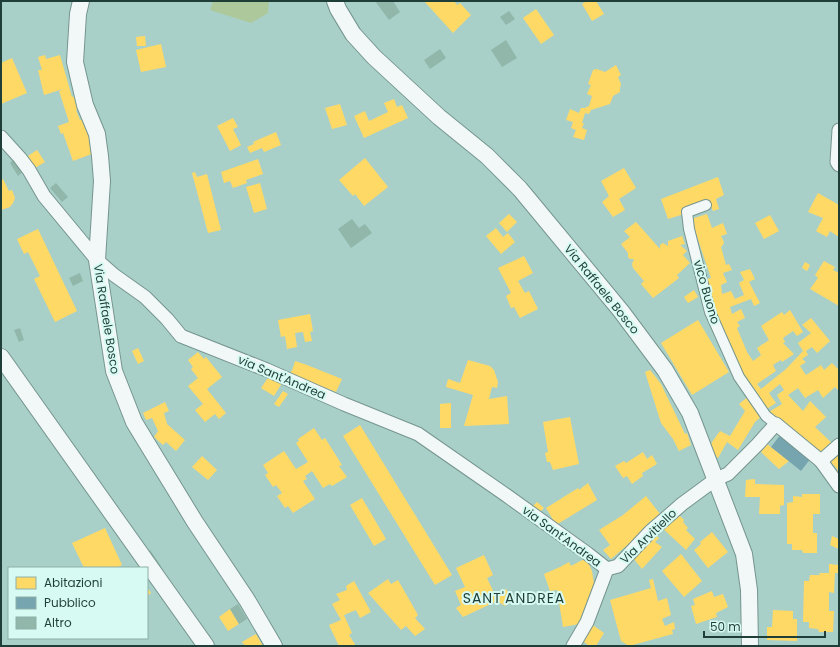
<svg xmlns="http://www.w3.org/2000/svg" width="840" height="647" font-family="Poppins,sans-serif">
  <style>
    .green { fill: #adc99b }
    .homes { fill: #ffd966 }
    .public { fill: #76a5af }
    .building { fill: #90b7a9 }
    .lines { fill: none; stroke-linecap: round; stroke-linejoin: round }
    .pedestrian-casing { stroke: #75958f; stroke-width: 12 }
    .minor-casing { stroke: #75958f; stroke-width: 15 }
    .tertiary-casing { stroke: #75958f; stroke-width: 18 }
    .pedestrian { stroke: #f2f8f7; stroke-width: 10 }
    .minor { stroke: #f2f8f7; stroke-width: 13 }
    .tertiary { stroke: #f2f8f7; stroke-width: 16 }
    .labels { text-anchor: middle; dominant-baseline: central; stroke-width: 4; stroke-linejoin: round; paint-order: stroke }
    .street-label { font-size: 12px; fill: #1f3e38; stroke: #d7faf2 }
    .quarter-label { font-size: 14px; letter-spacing: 1px; fill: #1f3e38; stroke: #d7faf2 }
  </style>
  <rect width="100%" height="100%" fill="#a9d0c8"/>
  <path class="green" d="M213,1H269L268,13L251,23L210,10Z"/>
  <g class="homes">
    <path d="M424,1H454L457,5L460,3L471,15L453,33Z"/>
    <path d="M587,1H596L604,14L592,21L582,4Z"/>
    <path d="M536,9L554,35L541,44L523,18Z"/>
    <path d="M145,36L146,46H137L136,37Z"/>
    <path d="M161,44L166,67L141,72L136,50Z"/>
    <path d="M45,55L46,59L60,55L72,97L79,95L83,107L76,110L80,120L85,118L97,152L73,161L63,133L61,134L58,126L69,122L59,91L63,89L44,95L38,70H42L38,57Z"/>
    <path d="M12,58L27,93L1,104V63Z"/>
    <path d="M616,65L621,75L618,77L621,84L620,88V92L613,96L610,104L591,110L589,114L585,113L582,123H584L582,128L587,130L584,140L573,137L576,130L571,128L573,122L566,120L570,109L579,113L581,108H585L589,106L592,96L587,94L591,85L588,84L593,70L597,69L605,72Z"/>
    <path d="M394,99L397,107L402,105L408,118L364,138L354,116L365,111L369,121L388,112L384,103Z"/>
    <path d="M340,104L347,125L332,129L325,108Z"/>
    <path d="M233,118L238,127L233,129L241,145L230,151L217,126Z"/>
    <path d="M276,132L281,145L264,152L262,148L250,153L247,147L254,144L253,142Z"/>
    <path d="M37,150L45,162L35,168L28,156Z"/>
    <path d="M365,158L388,187L364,206L355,194L353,196L339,180Z"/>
    <path d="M258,159L263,174L246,180L247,183L233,188L230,181L224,183L221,172Z"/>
    <path d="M624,168L636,188L619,199L625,210L613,217L602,202L609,196L601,181Z"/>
    <path d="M195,172L197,177L207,174L221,230L208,233L192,173Z"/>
    <path d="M718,177L724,195L716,199L719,209L713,211L709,202L684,214L668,219L661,199Z"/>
    <path d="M3,179L9,191L12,190L15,198L13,203L10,207L1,210V181Z"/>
    <path d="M260,183L267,209L254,213L246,187Z"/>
    <path d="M818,193L839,205V237L830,231L827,237L816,231L823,218L808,212Z"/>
    <path d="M509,214L517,222L507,232L499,223Z"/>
    <path d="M707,214L712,228L723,223L727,234L721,236L724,242L723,245L721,247L726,265L729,264L732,270L723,273L727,282L721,285L722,294L731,291L735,299L744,295L739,283L744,280L740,272L750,269L755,279L749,282L760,303L754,306L751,299L730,307L732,314L741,309L745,318L737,322L740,326L737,328L747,352L753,361L761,355L757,348L769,340L761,326L782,312L784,315L790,310L803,332L797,336L793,331L783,338L785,342L783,343L794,354L782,362L781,360L773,365L776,371L757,384L761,389L786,369L803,351L798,343L811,333L802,325L811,318L830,341L817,353L812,347L806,351L808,355L802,359L806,362L800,366L806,375L821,365L824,370L832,363L839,370V391L835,387L823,398L818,390L805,398L798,388L788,395L803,411L810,401L826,417L815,427L835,446L820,455L767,413L782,404L777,395L784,390L780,384L769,393L776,403L765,410L741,371L712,302L707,279L711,278L691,219Z"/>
    <path d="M770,215L779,231L764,239L755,223Z"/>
    <path d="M636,222L660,249V245L663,243L668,246V241L682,236L685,244L680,245L687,251L683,255L690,263L677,275L679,278L653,298L641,284L644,281L633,268L632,264L634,259H630L628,257V253L621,244L630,237L624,231Z"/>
    <path d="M496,228L503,237L508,233L515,242L501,254L486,236Z"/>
    <path d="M38,229L77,311L55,322L34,279L40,276L28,252L24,254L17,239Z"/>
    <path d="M524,256L533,273L518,281L525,293L529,291L538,309L520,318L514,307L511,308L506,296L511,293L498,268Z"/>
    <path d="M824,261L835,267L833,270L839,273V283L838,285L839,286V306L810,289L818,278L815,275Z"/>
    <path d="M805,262L810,265L807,271L802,268Z"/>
    <path d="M694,290L698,297L688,303L684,297Z"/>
    <path d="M310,314L313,331L310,332L312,341L305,342L303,332L295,333L297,347L287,349L285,336L281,337L278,320Z"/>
    <path d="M698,320L729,372L692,395L661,343Z"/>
    <path d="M138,348L144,361L138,364L132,351Z"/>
    <path d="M198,352L204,359L206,357L222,377L207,389L226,413L219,419L215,414L205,422L195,410L203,404L188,386L198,378L191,369L193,367L188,360Z"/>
    <path d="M468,360L490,366L494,370L498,382L497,388L492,387L489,399L507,396L509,424L464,426L473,395L446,387L448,379L460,383Z"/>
    <path d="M295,361L307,365L342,379L336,392L303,379L289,376L291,371H292Z"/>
    <path d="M650,370L661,384L685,434L687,433L691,445L679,451L673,439L661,423L645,372Z"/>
    <path d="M270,375L282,383L274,396L261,388Z"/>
    <path d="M283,391L288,394L279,407L274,404Z"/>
    <path d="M749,396L763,415L755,422L738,450L727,442L718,458L707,449L720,431L730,436L745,411L739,404Z"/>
    <path d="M165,402L169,411L164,413L167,424L185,440L176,451L166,442L163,445L154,437L158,431L152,418L146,420L143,413Z"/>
    <path d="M451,403V428H440V404Z"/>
    <path d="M570,417L579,464L553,470L550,462H547L545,453L548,452L543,422Z"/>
    <path d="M360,425L452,575L435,585L343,436Z"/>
    <path d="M314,428L322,440L325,438L342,465L339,466L347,477L332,486L330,484L323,488L312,471L305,476L307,479L303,481L315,499L293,513L288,506L285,508L277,496L282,493L276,485L273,487L265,475L268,473L263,465L284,451L296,469L308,462L296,443L299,441L298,439Z"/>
    <path d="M767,444L789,461L779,469L761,452Z"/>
    <path d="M839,451V477L834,472L838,470L830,461Z"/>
    <path d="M643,452L647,459L652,455L657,464L642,473L643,476L632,484L627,476L623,478L615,466L624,461L626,463Z"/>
    <path d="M202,456L217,470L208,480L192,467Z"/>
    <path d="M755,479V484L784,485V505L780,506V514H759L760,497H745L746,480Z"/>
    <path d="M588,483L597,500L556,525L546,508L578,488L579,490Z"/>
    <path d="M802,494H820V514H813V533H817V553H803L802,550H792V544H787V503L793,502V496L802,497Z"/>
    <path d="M646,496L660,514L647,524L650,526L611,559L603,550L610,545L599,530L623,515Z"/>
    <path d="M362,498L386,539L374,546L350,505Z"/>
    <path d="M537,502L544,508L538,514L531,508Z"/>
    <path d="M676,512L684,520L683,522L688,528L686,530L695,539L686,550L661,527Z"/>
    <path d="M105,528L122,565L116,568H84L72,543Z"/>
    <path d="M712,532L728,552L708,568L694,550L701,544L700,542Z"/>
    <path d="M654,534L659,538L655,542L662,547L642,569L633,558Z"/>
    <path d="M832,536L839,539V549L830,545Z"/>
    <path d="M681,554L702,581L684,597L662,571Z"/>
    <path d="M484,555L493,575L487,578L495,595L506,589L513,600L505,606L497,601L463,617L456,608L461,605L455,591L465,587L456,568Z"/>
    <path d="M586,558L592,571L594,584L579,624L563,627L557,590L550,591L544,574L560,567L569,562L571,566Z"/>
    <path d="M829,564L839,565V573H835L834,593L829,592V611H834L833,632H819L818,629L809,628V622H803L804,581H809L810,575H820L819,573H829Z"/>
    <path d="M388,579L391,584L398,580L418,615L415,618L425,629L415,636L406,626L401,630L368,593Z"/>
    <path d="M653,579L658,601L667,598L671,615L662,619L665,626L674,622L675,629L672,630L673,634L629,646L621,641L610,600L651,588L649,580Z"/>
    <path d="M354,581L371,612L360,618L356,610L344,615L352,633L349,635L356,646H339L329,625L341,620L332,604L340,600L336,594L347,590L346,586Z"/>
    <path d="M147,587L151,593L147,596Z"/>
    <path d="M712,591L714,597L723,594L728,607L716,613L717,617L696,624L691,606L695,605L693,599Z"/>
    <path d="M230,609L239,624L228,631L219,617Z"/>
    <path d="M773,610L793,611V619H797V641L767,640V627H772Z"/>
    <path d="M591,624L604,633L596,646H589L581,639Z"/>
    <path d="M256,634L263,646H245L242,642Z"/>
  </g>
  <path class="public" d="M781,434L811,458L801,471L771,447Z"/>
  <g class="building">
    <path d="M375,1H393L400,12L389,20Z"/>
    <path d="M509,11L515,19L506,25L500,17Z"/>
    <path d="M506,40L517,58L502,67L491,50Z"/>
    <path d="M440,49L446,58L430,69L424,60Z"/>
    <path d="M15,158L25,170L18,176L10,163Z"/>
    <path d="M56,183L68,197L62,202L50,188Z"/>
    <path d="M352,219L359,228L365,224L372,233L351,248L338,229Z"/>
    <path d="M80,273L83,281L73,286L69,278Z"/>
    <path d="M20,328L24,340L19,342L14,330Z"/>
    <path d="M150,550L161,566L157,569L146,553Z"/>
    <path d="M238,604L247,619L239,624L230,609Z"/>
  </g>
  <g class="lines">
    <g class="pedestrian-casing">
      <path id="pedestrian" d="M706,205L687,212L689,229L710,312L739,377L766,416L776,424"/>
    </g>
    <g class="minor-casing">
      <g id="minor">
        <path d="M839,130L837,162L839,165"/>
        <path d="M1,137L20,158L29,170L44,196L97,260L114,275L145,297L167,319L181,336L267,370L344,404L418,434L506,495L588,554L607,569"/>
        <path d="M821,461L839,486"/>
        <path d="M573,646L587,622L607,569L618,566L650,532L682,504L716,479L728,474L757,445L776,424L821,461L839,445"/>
      </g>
    </g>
    <g class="tertiary-casing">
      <g id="tertiary">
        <path d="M81,1L78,14L75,62L85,105L97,134L100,156L102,181L97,260L114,371L134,422L195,522L247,600L274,646"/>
        <path d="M335,1L338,9L353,34L374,57L439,117L487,156L520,189L621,311L665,370L690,413L744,554L749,590L750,646"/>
        <path d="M1,357L206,646"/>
      </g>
    </g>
    <use href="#pedestrian" class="pedestrian"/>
    <use href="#minor" class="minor"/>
    <use href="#tertiary" class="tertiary"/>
  </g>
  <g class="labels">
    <g class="street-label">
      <text transform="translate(602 289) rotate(51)">Via Raffaele Bosco</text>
      <text transform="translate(707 292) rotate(74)">vico Buono</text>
      <text transform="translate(107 319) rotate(81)">Via Raffaele Bosco</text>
      <text transform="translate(282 377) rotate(23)">via Sant'Andrea</text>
      <text transform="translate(562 536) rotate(36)">via Sant'Andrea</text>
      <text transform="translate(648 536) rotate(-44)">Via Arvitiello</text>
    </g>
    <g class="quarter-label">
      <text x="514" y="598">SANT'ANDREA</text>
    </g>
  </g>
  <rect width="840" height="647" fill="none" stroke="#1f3e38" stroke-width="4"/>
  <rect x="8" y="567" width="140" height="72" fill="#d7faf2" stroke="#8dafa8"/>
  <rect x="16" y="577" width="20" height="12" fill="#ffd966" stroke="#8dafa8"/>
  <text x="44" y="587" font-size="12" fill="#1f3e38">Abitazioni</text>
  <rect x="16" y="597" width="20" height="12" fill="#76a5af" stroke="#8dafa8"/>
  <text x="44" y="607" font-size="12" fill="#1f3e38">Pubblico</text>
  <rect x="16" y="617" width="20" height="12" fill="#90b7a9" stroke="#8dafa8"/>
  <text x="44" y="627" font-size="12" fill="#1f3e38">Altro</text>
  <path d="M704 631v6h121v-6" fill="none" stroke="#1f3e38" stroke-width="2"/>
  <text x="710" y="631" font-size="12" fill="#1f3e38" stroke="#d7faf2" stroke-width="3" paint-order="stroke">50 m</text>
</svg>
